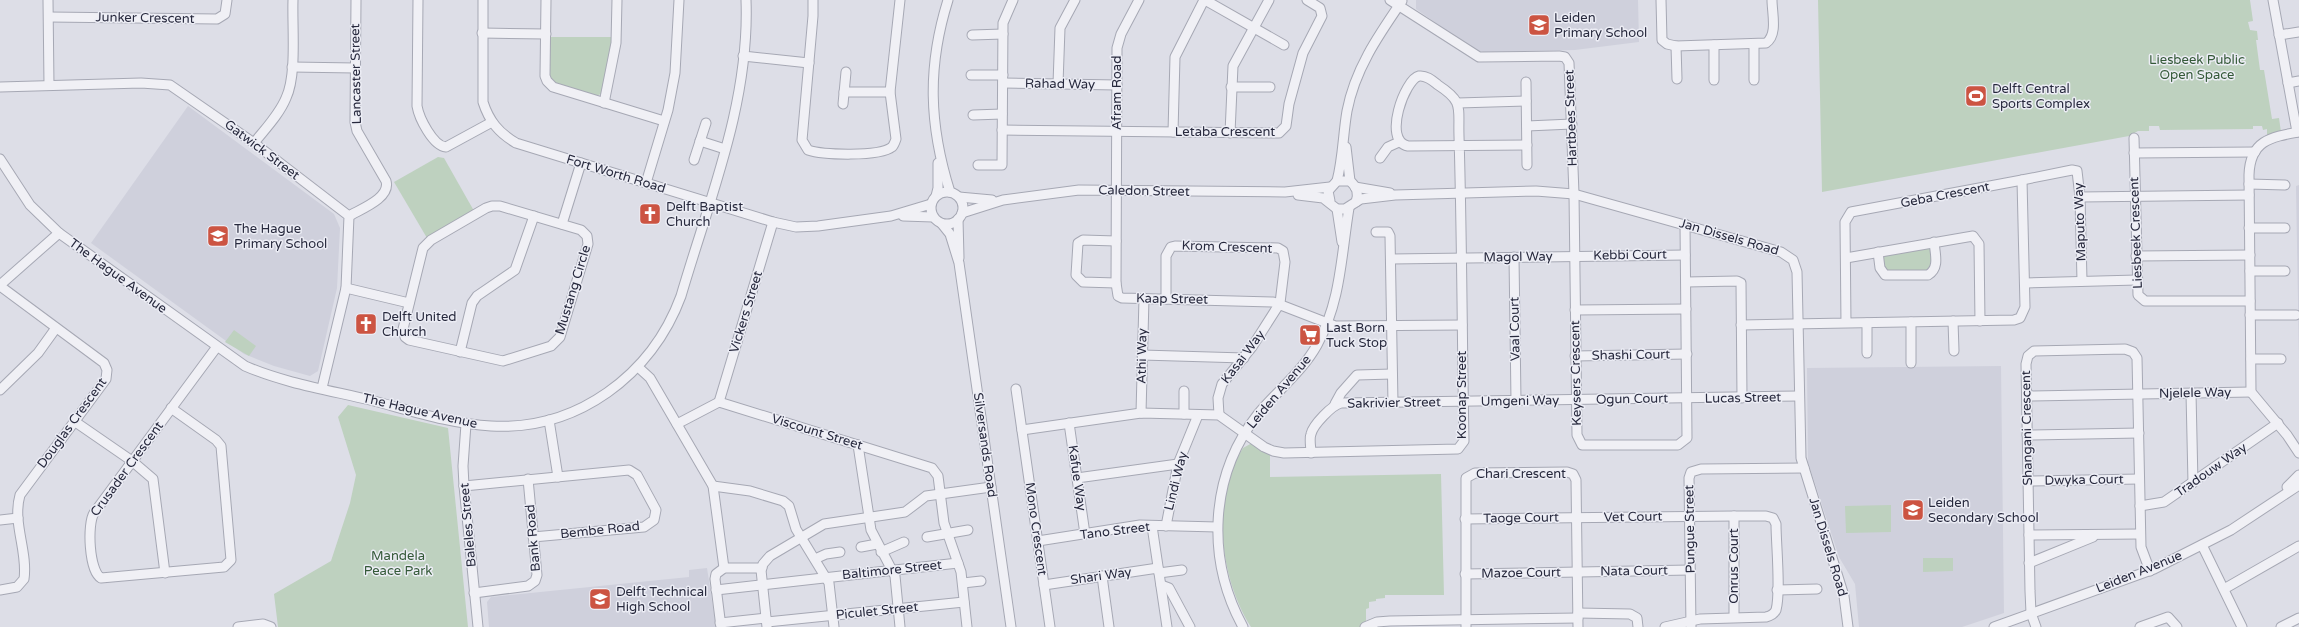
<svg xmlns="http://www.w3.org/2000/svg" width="2299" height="627" font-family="'Varela Round',sans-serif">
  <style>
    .built { fill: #cfd0dc }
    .green { fill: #bed1bf }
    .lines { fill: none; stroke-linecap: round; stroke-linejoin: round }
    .minor-casing { stroke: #a6a8b4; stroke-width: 11 }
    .minor { stroke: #f0f0f5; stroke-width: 9 }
    .labels { text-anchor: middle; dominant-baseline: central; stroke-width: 3; stroke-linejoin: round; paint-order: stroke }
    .street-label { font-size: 13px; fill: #27293d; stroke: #ecedf5 }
    .poi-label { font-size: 13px; fill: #27293d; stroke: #ecedf5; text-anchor: start }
    .park-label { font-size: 13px; fill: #345938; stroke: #ecedf5 }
  </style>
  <rect width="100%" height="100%" fill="#dddee7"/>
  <g class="built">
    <path d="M1416,0H1638L1639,42L1575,50L1483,52L1473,49L1416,9Z"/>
    <path d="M188,106L334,214L340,228L337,288L318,371L310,376L274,366L244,354L91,243Z"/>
    <path d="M2299,185V360L2296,186Z"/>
    <path d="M2001,366L2004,613L1962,627H1859L1855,584L1839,557L1808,462L1807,368Z"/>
    <path d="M707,568L716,627H489L487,602L491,597L689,577V570Z"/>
  </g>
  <g class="green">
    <path d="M1818,0H2250L2253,21L2248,22L2250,30L2257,31L2258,40H2256L2260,70H2264L2272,119L2279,118L2281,132L2267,135V129L2263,130L2262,126H2253V129L2160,130L2159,126H2149V131H2138L2129,136L1822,192Z"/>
    <path d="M549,37H613L601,94L596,96L554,84L549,79Z"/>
    <path d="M438,157L444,158L474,211L427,238L394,182Z"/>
    <path d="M1929,248L1932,251L1931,270L1887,273L1882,260L1885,255Z"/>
    <path d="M234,330L256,346L249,356L225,342Z"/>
    <path d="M348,405L448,428L468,627H278L274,594L331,561L350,503L356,475L338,417Z"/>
    <path d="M1252,443L1270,453V477L1441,474L1444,595H1385V598L1376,599V601L1369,602V608L1366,609V622L1360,627H1251C1220,579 1210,498 1243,448Z"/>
    <path d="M1891,505V532L1846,533L1845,506Z"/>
    <path d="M1923,558H1953V571L1923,572Z"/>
  </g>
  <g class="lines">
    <g class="minor-casing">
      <g id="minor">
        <path d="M48,0L49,85"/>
        <path d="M418,0L417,106C419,118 433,146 446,147L492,122"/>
        <path d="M483,0V102C489,121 499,133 516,143L773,222L796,227L818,226L891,216L931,204"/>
        <path d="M546,0L545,76L547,81L553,87L664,121"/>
        <path d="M813,0V16L802,140L808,150C823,155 879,157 892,147C894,145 895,142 896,139L890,92L900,0"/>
        <path d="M948,0C927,67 929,125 950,192"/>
        <path d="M1139,0L1121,34L1117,48L1116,283L1118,296L1122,298L1273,302L1335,326L1462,325"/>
        <path d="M1205,0L1284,45"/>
        <path d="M1390,0L1479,57L1559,56L1565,57L1569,63L1574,194L1577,435L1582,445H1678L1687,438L1685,224"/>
        <path d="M1661,0L1662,40L1667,44L1676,46L1766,43C1778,35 1772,13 1772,0"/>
        <path d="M2273,0L2297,132"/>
        <path d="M49,17L217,19L225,14L227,0"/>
        <path d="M482,33L546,34"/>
        <path d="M972,35L1003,34"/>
        <path d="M2279,35L2299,32"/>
        <path d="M1714,45V80"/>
        <path d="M1676,46L1677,79"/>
        <path d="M743,56L809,63"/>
        <path d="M292,67L355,68"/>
        <path d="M971,75H1003"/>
        <path d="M1754,80V44"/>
        <path d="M1526,82L1527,165"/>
        <path d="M1003,83L1117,85"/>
        <path d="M2288,83L2299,81"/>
        <path d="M1058,84L1060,28L1075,0"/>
        <path d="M0,87L141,83L170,85L254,143L349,216L346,288L322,388"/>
        <path d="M1231,87H1270"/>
        <path d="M844,92H890"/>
        <path d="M604,103L616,43L617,0"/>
        <path d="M1458,103L1526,101"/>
        <path d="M843,104L846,72"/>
        <path d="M973,115L1002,114"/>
        <path d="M1527,126L1572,124"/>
        <path d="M1002,130L1279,133L1286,126L1289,104L1303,53L1322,16L1320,8L1307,0"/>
        <path d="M1173,132L1175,57L1204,0"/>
        <path d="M2299,132C2270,137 2250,141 2249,175L2251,392L2287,435L2299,453"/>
        <path d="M1230,133L1233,66L1269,0"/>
        <path d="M2134,138L2138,295L2145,301H2250"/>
        <path d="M700,141L725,149"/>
        <path d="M254,143C265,129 279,115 286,98C297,75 292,27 293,0"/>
        <path d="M1346,147L1350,181"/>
        <path d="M2134,153L2255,152"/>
        <path d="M1380,158L1388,147L1399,142"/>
        <path d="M0,159L30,205L59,233L245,366C284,383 328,390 370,400C409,410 450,424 491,426C577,431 652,375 681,296C709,200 750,102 746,0"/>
        <path d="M694,160L706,123"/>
        <path d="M978,165H1002L1003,23L1013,0"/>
        <path d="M2022,180L2072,170L2077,171L2080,197L2082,281"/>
        <path d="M1337,181C1343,158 1343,134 1347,111C1355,69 1378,36 1402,1"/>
        <path d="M646,183L668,110L675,73L679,0"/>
        <path d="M2249,184L2285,185"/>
        <path d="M1355,187L1390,193"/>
        <circle cx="947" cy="208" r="16"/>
        <path d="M1298,195L1323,198L1337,209H1345L1356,202C1359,193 1357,187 1350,181H1337L1328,191L1330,201"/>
        <path d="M936,196L938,188V163"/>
        <path d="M959,197L992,200"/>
        <path d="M2080,197L2249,195"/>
        <path d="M1356,202L1361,199L1395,195L1536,191L1574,194L1781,252L1793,260L1797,272L1801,458L1844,596L1848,627"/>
        <path d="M492,206H500L581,230L587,236L588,244L560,337L551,346L503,361L409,340L405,337L403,329L423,248L431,240L486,208Z"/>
        <path d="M1337,209L1342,242"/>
        <path d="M962,213L1003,200L1079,190L1285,192L1330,187"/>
        <path d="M349,216C361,209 391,198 386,181L357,131L355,122L356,0"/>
        <path d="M903,216L933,217"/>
        <path d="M958,219L959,258"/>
        <path d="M562,224L581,163"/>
        <path d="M942,224L950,234L959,263L1011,627"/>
        <path d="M2249,228H2285"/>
        <path d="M1376,232H1388L1390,236L1393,403"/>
        <path d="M1878,252L1880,268L1885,275H1928C1940,268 1935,254 1934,242"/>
        <path d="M2136,256L2250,255"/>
        <path d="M1514,257L1516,401"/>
        <path d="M1846,258L1973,236L1979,244L1980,321"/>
        <path d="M1391,259L1685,255"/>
        <path d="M2250,271H2285"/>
        <path d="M1686,282L1737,281L1741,283L1742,398"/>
        <path d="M1116,283L1083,282L1076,275L1078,243L1083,240L1116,241"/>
        <path d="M2025,283L2137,280"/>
        <path d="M0,285L59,233"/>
        <path d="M0,286L104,363L107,370L106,379L20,495C12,523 28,551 24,579L17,587L0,590"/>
        <path d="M346,288L409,303"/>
        <path d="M1166,299V256L1171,247L1175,246L1278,248L1283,251L1285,262L1280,303L1252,347L1222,384L1218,398L1219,415"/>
        <path d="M1575,310L1686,309"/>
        <path d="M2250,315H2296"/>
        <path d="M1953,321L1954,351"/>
        <path d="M1911,322V363"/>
        <path d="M1867,323V353"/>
        <path d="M1741,325L2014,320L2020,318L2025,307L2022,180L1851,212L1845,222L1846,323"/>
        <path d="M460,352L472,303L477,296L515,270L534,216"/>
        <path d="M1142,355L1244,358"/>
        <path d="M1575,356L1687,354"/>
        <path d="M2251,359H2281"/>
        <path d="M638,367L650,378L713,486L724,568"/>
        <path d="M1016,389L1050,627"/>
        <path d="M0,390L38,353L56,328"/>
        <path d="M2191,393L2193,483"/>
        <path d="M2027,396L2251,392"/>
        <path d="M719,402L773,222"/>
        <path d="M1335,404L1341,393L1357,375L1392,374"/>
        <path d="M171,408L216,440L221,446L231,560L224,567L101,578C89,571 87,524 94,513L216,348"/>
        <path d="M1141,413L1144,298"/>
        <path d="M1184,414V391"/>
        <path d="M549,420L558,477"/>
        <path d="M74,421L132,461L153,479L165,573"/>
        <path d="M1069,423L1085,534"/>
        <path d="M466,424L463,466L464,486L478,627"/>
        <path d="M677,424L719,402L932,468L938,476L944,523L961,572L967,627"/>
        <path d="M1022,430L1141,413L1219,415L1264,447L1273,451L1284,453L1458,449L1464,441C1462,339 1462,238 1459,136C1458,107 1464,102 1438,85C1433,81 1427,75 1419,76C1405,79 1382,141 1408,146L1527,145"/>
        <path d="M2027,435L2139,433"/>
        <path d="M858,445L871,530L895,576L900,627"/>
        <path d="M1311,453C1311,447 1309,439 1311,434C1313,425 1332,405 1341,403L1799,396"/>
        <path d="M1077,478L1178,464"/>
        <path d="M2028,481L2139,479"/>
        <path d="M464,486L629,470L637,475L656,510L654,520L644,527L533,537"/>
        <path d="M713,486L750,491L783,501L789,506L796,529L829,583L834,627"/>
        <path d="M2287,487L2299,475"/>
        <path d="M2140,506L2164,502L2278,423"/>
        <path d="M1734,516V617"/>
        <path d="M1465,519L1734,516H1766L1773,518L1776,524C1776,544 1781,592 1776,610C1774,614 1771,616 1766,617L1700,619L1665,627"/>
        <path d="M0,520L18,518"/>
        <path d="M1152,526L1167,627"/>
        <path d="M1166,526L1178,464L1198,415"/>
        <path d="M2029,535L2140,534"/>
        <path d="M927,537L968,530"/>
        <path d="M1038,541L1140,525L1217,527"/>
        <path d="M2202,545L2242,627"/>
        <path d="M861,547L877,544"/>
        <path d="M881,552L904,542"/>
        <path d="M815,559L826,554L840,552"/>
        <path d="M2029,563L2093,537"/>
        <path d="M1159,573L1182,570"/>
        <path d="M1465,574L1690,570"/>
        <path d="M1102,576L1109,627"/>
        <path d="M963,583L981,581"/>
        <path d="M1044,585L1158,568"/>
        <path d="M1161,585L1169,588L1190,627"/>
        <path d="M2224,589L2299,546"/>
        <path d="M716,590L958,563"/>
        <path d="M1777,590L1817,589"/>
        <path d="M474,593L528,586L535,581L537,575L528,479"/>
        <path d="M1578,613L1630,614L1637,618L1638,627"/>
        <path d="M767,622L964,602"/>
        <path d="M720,623L766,618"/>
        <path d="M238,627L263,624L271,627"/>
        <path d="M721,627L715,579L716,574L724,568H762"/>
        <path d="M767,627L761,570L763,564L770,556L824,524L905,512L926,496L991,487"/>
        <path d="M1243,627C1206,559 1209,476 1258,414C1277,391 1302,372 1317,345C1341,301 1341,257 1349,208"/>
        <path d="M1365,627L1377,622L1390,621L1578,618"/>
        <path d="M1466,627V478L1475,473L1567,472L1573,474L1576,480L1578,627"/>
        <path d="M1691,627L1689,478L1691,472L1701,469L1804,468"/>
        <path d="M1994,627L2154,569L2231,530L2299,485"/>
        <path d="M2036,627L2031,613L2030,591L2026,364L2028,356L2034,351L2125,349L2133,352L2137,358L2141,547L2150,571"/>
        <path d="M2140,627L2168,617L2177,627"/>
        <path d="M2281,627L2299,618"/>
      </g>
    </g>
    <use href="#minor" class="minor"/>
  </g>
  <defs>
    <g id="school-square" transform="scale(1.15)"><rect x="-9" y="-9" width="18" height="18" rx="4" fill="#cc5442" stroke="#ecedf5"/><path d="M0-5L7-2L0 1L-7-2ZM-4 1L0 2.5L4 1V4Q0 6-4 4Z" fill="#fff"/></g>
    <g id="stadium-square" transform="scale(1.15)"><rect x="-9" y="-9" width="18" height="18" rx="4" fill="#cc5442" stroke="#ecedf5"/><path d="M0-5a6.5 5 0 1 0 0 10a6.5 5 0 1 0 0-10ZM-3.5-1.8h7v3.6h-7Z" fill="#fff"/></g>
    <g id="church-square" transform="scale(1.15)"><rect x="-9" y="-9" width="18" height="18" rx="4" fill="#cc5442" stroke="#ecedf5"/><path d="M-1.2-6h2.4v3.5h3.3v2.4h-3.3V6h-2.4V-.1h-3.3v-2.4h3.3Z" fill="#fff"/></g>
    <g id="supermarket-square" transform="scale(1.15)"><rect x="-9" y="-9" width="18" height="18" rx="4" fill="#cc5442" stroke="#ecedf5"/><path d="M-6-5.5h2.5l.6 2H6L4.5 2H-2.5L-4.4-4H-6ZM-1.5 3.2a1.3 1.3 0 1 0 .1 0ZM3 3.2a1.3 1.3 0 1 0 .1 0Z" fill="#fff"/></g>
  </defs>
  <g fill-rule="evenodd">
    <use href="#school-square" x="1539" y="25"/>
    <use href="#stadium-square" x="1976" y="96"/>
    <use href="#church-square" x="650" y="214"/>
    <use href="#school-square" x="218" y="236"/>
    <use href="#church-square" x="366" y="324"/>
    <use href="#supermarket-square" x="1310" y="335"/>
    <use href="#school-square" x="1913" y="510"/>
    <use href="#school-square" x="600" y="599"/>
  </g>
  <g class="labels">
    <g class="street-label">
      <text transform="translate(145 18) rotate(1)">Junker Crescent</text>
      <text transform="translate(356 74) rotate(-91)">Lancaster Street</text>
      <text transform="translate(1060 84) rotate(1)">Rahad Way</text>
      <text transform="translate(1117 93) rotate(-90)">Afram Road</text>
      <text transform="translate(1571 118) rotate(-92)">Hartbees Street</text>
      <text x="1225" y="132">Letaba Crescent</text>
      <text transform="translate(262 150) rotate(37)">Gatwick Street</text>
      <text transform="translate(616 174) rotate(17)">Fort Worth Road</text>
      <text transform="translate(1144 191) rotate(1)">Caledon Street</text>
      <text transform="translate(1945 195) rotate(-11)">Geba Crescent</text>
      <text transform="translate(2080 222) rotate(-92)">Maputo Way</text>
      <text transform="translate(2136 233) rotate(-92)">Liesbeek Crescent</text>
      <text transform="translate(1729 237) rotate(16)">Jan Dissels Road</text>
      <text transform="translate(1227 247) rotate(2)">Krom Crescent</text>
      <text transform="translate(1630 255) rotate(-1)">Kebbi Court</text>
      <text transform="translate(1518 257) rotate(-1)">Magol Way</text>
      <text transform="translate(118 276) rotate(36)">The Hague Avenue</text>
      <text transform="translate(573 290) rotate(-73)">Mustang Circle</text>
      <text transform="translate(1172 299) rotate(1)">Kaap Street</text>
      <text transform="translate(746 312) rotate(-73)">Vickers Street</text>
      <text transform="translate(1515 329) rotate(-91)">Vaal Court</text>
      <text transform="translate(1631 355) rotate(-1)">Shashi Court</text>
      <text transform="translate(1142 356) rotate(-89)">Athi Way</text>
      <text transform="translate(1243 357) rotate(-53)">Kasai Way</text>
      <text transform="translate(1576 373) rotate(-91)">Keysers Crescent</text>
      <text transform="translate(1279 392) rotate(-50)">Leiden Avenue</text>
      <text transform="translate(2195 393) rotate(-1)">Njelele Way</text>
      <text transform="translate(1462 395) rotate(-90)">Koonap Street</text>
      <text transform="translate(1743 398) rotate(-1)">Lucas Street</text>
      <text transform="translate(1632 399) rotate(-1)">Ogun Court</text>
      <text transform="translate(1520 401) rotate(-1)">Umgeni Way</text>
      <text transform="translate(1394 403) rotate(-1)">Sakrivier Street</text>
      <text transform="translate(420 411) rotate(13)">The Hague Avenue</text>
      <text transform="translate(72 423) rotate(-54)">Douglas Crescent</text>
      <text transform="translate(2027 428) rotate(-91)">Shangani Crescent</text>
      <text transform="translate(817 432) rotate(17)">Viscount Street</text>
      <text transform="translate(985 445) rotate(82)">Silversands Road</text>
      <text transform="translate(127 469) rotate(-54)">Crusader Crescent</text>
      <text transform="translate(2211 470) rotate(-35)">Tradouw Way</text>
      <text x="1521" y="474">Chari Crescent</text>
      <text transform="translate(1077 478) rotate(82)">Kafue Way</text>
      <text transform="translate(2084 480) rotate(-1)">Dwyka Court</text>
      <text transform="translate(1176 481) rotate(-76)">Lindi Way</text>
      <text transform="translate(1633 517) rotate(-1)">Vet Court</text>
      <text transform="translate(1521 518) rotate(-1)">Taoge Court</text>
      <text transform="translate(468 525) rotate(-95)">Baleles Street</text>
      <text transform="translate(1036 529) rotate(82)">Mono Crescent</text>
      <text transform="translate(1690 529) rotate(-91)">Pungue Street</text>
      <text transform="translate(600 530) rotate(-6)">Bembe Road</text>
      <text transform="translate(1115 531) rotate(-7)">Tano Street</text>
      <text transform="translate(533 538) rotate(-95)">Bank Road</text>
      <text transform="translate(1828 547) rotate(73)">Jan Dissels Road</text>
      <text transform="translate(1734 566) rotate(-90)">Onrus Court</text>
      <text transform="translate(892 570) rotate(-6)">Baltimore Street</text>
      <text transform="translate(1634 571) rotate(-1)">Nata Court</text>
      <text transform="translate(2139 572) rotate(-22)">Leiden Avenue</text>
      <text transform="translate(1521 573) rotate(-1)">Mazoe Court</text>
      <text transform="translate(1101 576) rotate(-8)">Shari Way</text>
      <text transform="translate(877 611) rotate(-6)">Piculet Street</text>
    </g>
    <g class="poi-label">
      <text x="1554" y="18">Leiden<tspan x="1554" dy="15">Primary School</tspan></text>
      <text x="1992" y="89">Delft Central<tspan x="1992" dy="15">Sports Complex</tspan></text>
      <text x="666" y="207">Delft Baptist<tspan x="666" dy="15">Church</tspan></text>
      <text x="234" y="229">The Hague<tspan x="234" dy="15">Primary School</tspan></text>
      <text x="382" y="317">Delft United<tspan x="382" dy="15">Church</tspan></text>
      <text x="1326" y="328">Last Born<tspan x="1326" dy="15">Tuck Stop</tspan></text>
      <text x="1928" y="503">Leiden<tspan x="1928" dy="15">Secondary School</tspan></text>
      <text x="616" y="592">Delft Technical<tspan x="616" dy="15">High School</tspan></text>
    </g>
    <g class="park-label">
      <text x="2197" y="60">Liesbeek Public<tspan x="2197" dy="15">Open Space</tspan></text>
      <text x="398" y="556">Mandela<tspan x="398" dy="15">Peace Park</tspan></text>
    </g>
  </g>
</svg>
